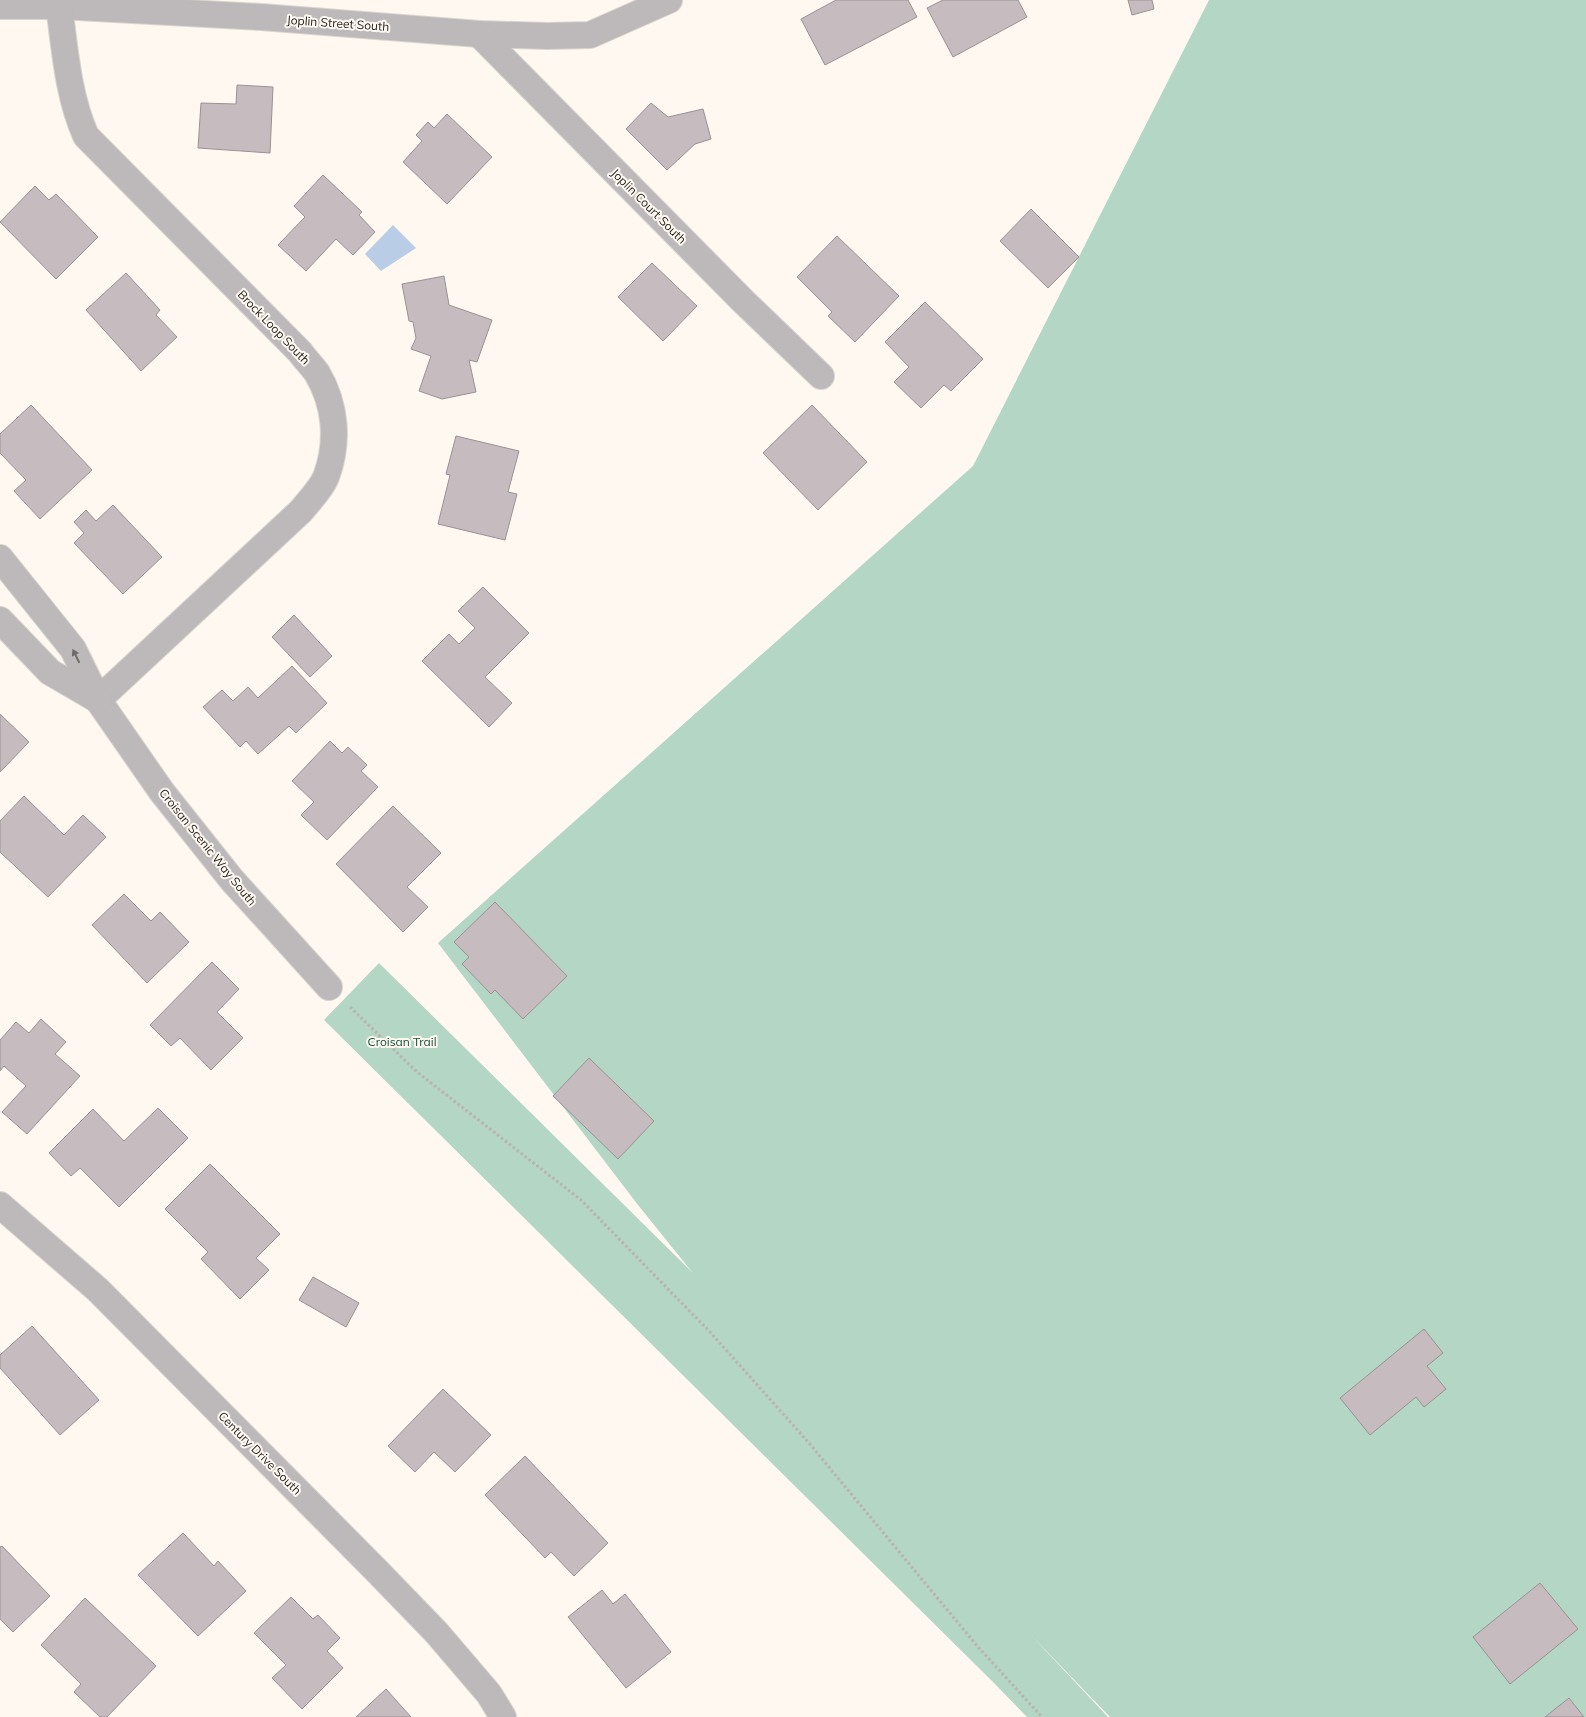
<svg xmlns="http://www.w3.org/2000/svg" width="1586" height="1717" font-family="Mulish,sans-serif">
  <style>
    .green { fill: #b4d6c5 }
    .water { fill: #bacde7 }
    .building { fill: #c6bcc0; stroke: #9a9194 }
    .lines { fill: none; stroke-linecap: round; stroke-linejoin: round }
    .minor-casing { stroke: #dbd5cf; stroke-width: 28 }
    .path { stroke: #b9b3ad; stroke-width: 3; stroke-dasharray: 2.5 2.5; stroke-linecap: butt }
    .minor { stroke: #bdb8b9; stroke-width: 26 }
    .oneway { fill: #6f6b6a }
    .labels { text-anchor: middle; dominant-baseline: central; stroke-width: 4; stroke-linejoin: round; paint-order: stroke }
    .street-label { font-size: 12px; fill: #211e1c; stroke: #fff8f1 }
    .park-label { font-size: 12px; fill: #135039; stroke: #fff8f1 }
  </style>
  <rect width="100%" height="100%" fill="#fff8f1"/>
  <path class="green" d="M1209,0H1586V1717H1110L1029,1633L1108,1717H1027L995,1684L324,1020L379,963L692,1272L638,1205L438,943L973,466Z"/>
  <path class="water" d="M393,225L416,248L381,271L365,254Z"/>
  <g class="building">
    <path d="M836,0H908L917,17L825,65L801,19Z"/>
    <path d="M943,0H1018L1027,17L953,57L927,8Z"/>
    <path d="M1128,0H1152L1154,9L1132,15Z"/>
    <path d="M237,85L273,87L270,153L198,148L201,103L236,104Z"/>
    <path d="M651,103L668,117L703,109L711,139L695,144L667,170L626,129Z"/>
    <path d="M447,114L492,157L447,204L403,162L422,141L416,135L428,122L434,128Z"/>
    <path d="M323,175L362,212L359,215L375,232L353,255L336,239L306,271L278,245L305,217L294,206Z"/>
    <path d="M35,186L49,200L56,194L98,237L56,279L0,222Z"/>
    <path d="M1031,209L1079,257L1048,288L1000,241Z"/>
    <path d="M837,236L899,296L855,342L828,316L832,312L797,277Z"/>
    <path d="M652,263L697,306L663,341L618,297Z"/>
    <path d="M126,273L160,310L156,315L177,337L141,371L86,310Z"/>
    <path d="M444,276L449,305L492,320L477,362L469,360L476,392L442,399L419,391L431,356L411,349L416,338L413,322L409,321L402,284Z"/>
    <path d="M925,302L983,359L951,391L944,385L921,408L894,382L909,367L885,342Z"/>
    <path d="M31,405L92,470L40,519L14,491L26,480L0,453V434Z"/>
    <path d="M812,405L867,462L818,510L763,453Z"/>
    <path d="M456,436L519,451L508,492L517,494L505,540L438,524L450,475L446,474Z"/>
    <path d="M113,505L162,557L123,594L74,543L84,533L74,522L86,510L96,521Z"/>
    <path d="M483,587L529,633L485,677L512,703L489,727L422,661L449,634L459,644L475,628L458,611Z"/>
    <path d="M294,615L332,656L310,677L272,637Z"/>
    <path d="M292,666L327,703L296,733L289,726L258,754L246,741L240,747L203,707L222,690L233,701L248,687L258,698Z"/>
    <path d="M0,714L29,742L0,772Z"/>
    <path d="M330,741L342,753L348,747L367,765L361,771L378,787L327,840L301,815L314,802L292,781Z"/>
    <path d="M24,796L64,835L83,815L106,837L48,897L0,852V821Z"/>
    <path d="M393,806L441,853L407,887L428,907L403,932L336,864Z"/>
    <path d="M124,894L151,921L160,912L189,942L147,983L92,925Z"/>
    <path d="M495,902L567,976L523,1019L495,990L491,994L462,964L469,957L454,942Z"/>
    <path d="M212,962L239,989L217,1012L243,1038L211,1070L180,1038L171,1046L150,1025Z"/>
    <path d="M41,1019L66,1042L55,1054L80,1076L27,1134L2,1112L26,1086L4,1066L0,1071V1040L16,1022L29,1033Z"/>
    <path d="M589,1058L654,1121L618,1159L553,1096Z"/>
    <path d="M158,1108L188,1138L119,1207L80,1168L71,1176L49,1153L93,1109L124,1141Z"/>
    <path d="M210,1164L280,1234L256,1258L269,1270L240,1299L201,1259L208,1252L165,1209Z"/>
    <path d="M313,1277L359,1303L346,1327L299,1300Z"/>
    <path d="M32,1326L99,1400L60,1435L0,1368V1355Z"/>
    <path d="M1424,1329L1443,1353L1427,1366L1446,1389L1424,1407L1416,1397L1370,1435L1340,1398Z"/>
    <path d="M443,1389L491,1435L455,1472L434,1452L415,1472L388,1446Z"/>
    <path d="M525,1456L608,1543L574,1576L551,1552L545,1558L485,1495Z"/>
    <path d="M183,1533L214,1566L218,1561L246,1591L198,1636L138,1575Z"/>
    <path d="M2,1546L50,1596L13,1632L0,1619V1547Z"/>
    <path d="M1540,1583L1578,1629L1510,1684L1473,1637Z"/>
    <path d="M602,1590L613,1604L625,1594L671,1652L626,1688L568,1617Z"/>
    <path d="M291,1597L313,1619L318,1615L340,1638L327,1651L343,1668L302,1709L272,1678L286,1665L254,1633Z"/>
    <path d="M85,1598L156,1666L107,1717H100L74,1692L81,1684L41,1645Z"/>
    <path d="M386,1689L411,1717H356Z"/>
    <path d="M1569,1698L1584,1717H1545Z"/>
  </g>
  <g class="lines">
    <g class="minor-casing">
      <g id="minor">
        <path d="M0,6H59L261,17L479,34L547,36L590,35L669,0"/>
        <path d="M59,6C65,50 68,96 86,136L300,352C305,359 312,366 317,373C336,405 339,442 326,477C321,489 309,501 301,511L98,700"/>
        <path d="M479,34L743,301L821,376"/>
        <path d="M0,558L73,649L98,700L162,792L232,880L329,987"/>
        <path d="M0,620L50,672L98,700"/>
        <path d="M0,1205L98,1290L374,1568L436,1632L489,1694L503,1717"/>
      </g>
    </g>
    <path class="path" d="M350,1007L417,1072L581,1200L710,1332L809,1443L978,1647L1042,1717"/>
    <use href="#minor" class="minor"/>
  </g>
  <defs><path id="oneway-solid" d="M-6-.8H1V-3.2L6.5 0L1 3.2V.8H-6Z" transform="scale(1.25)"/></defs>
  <use class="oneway" href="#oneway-solid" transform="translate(76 656) rotate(-116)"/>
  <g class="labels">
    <g class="street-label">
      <text transform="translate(338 23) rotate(4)">Joplin Street South</text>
      <text transform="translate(649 206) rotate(45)">Joplin Court South</text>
      <text transform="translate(274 327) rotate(46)">Brock Loop South</text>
      <text transform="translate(208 847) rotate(51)">Croisan Scenic Way South</text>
      <text transform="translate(260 1453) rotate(45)">Century Drive South</text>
    </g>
    <g class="park-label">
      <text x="402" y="1041">Croisan Trail</text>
    </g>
  </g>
</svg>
